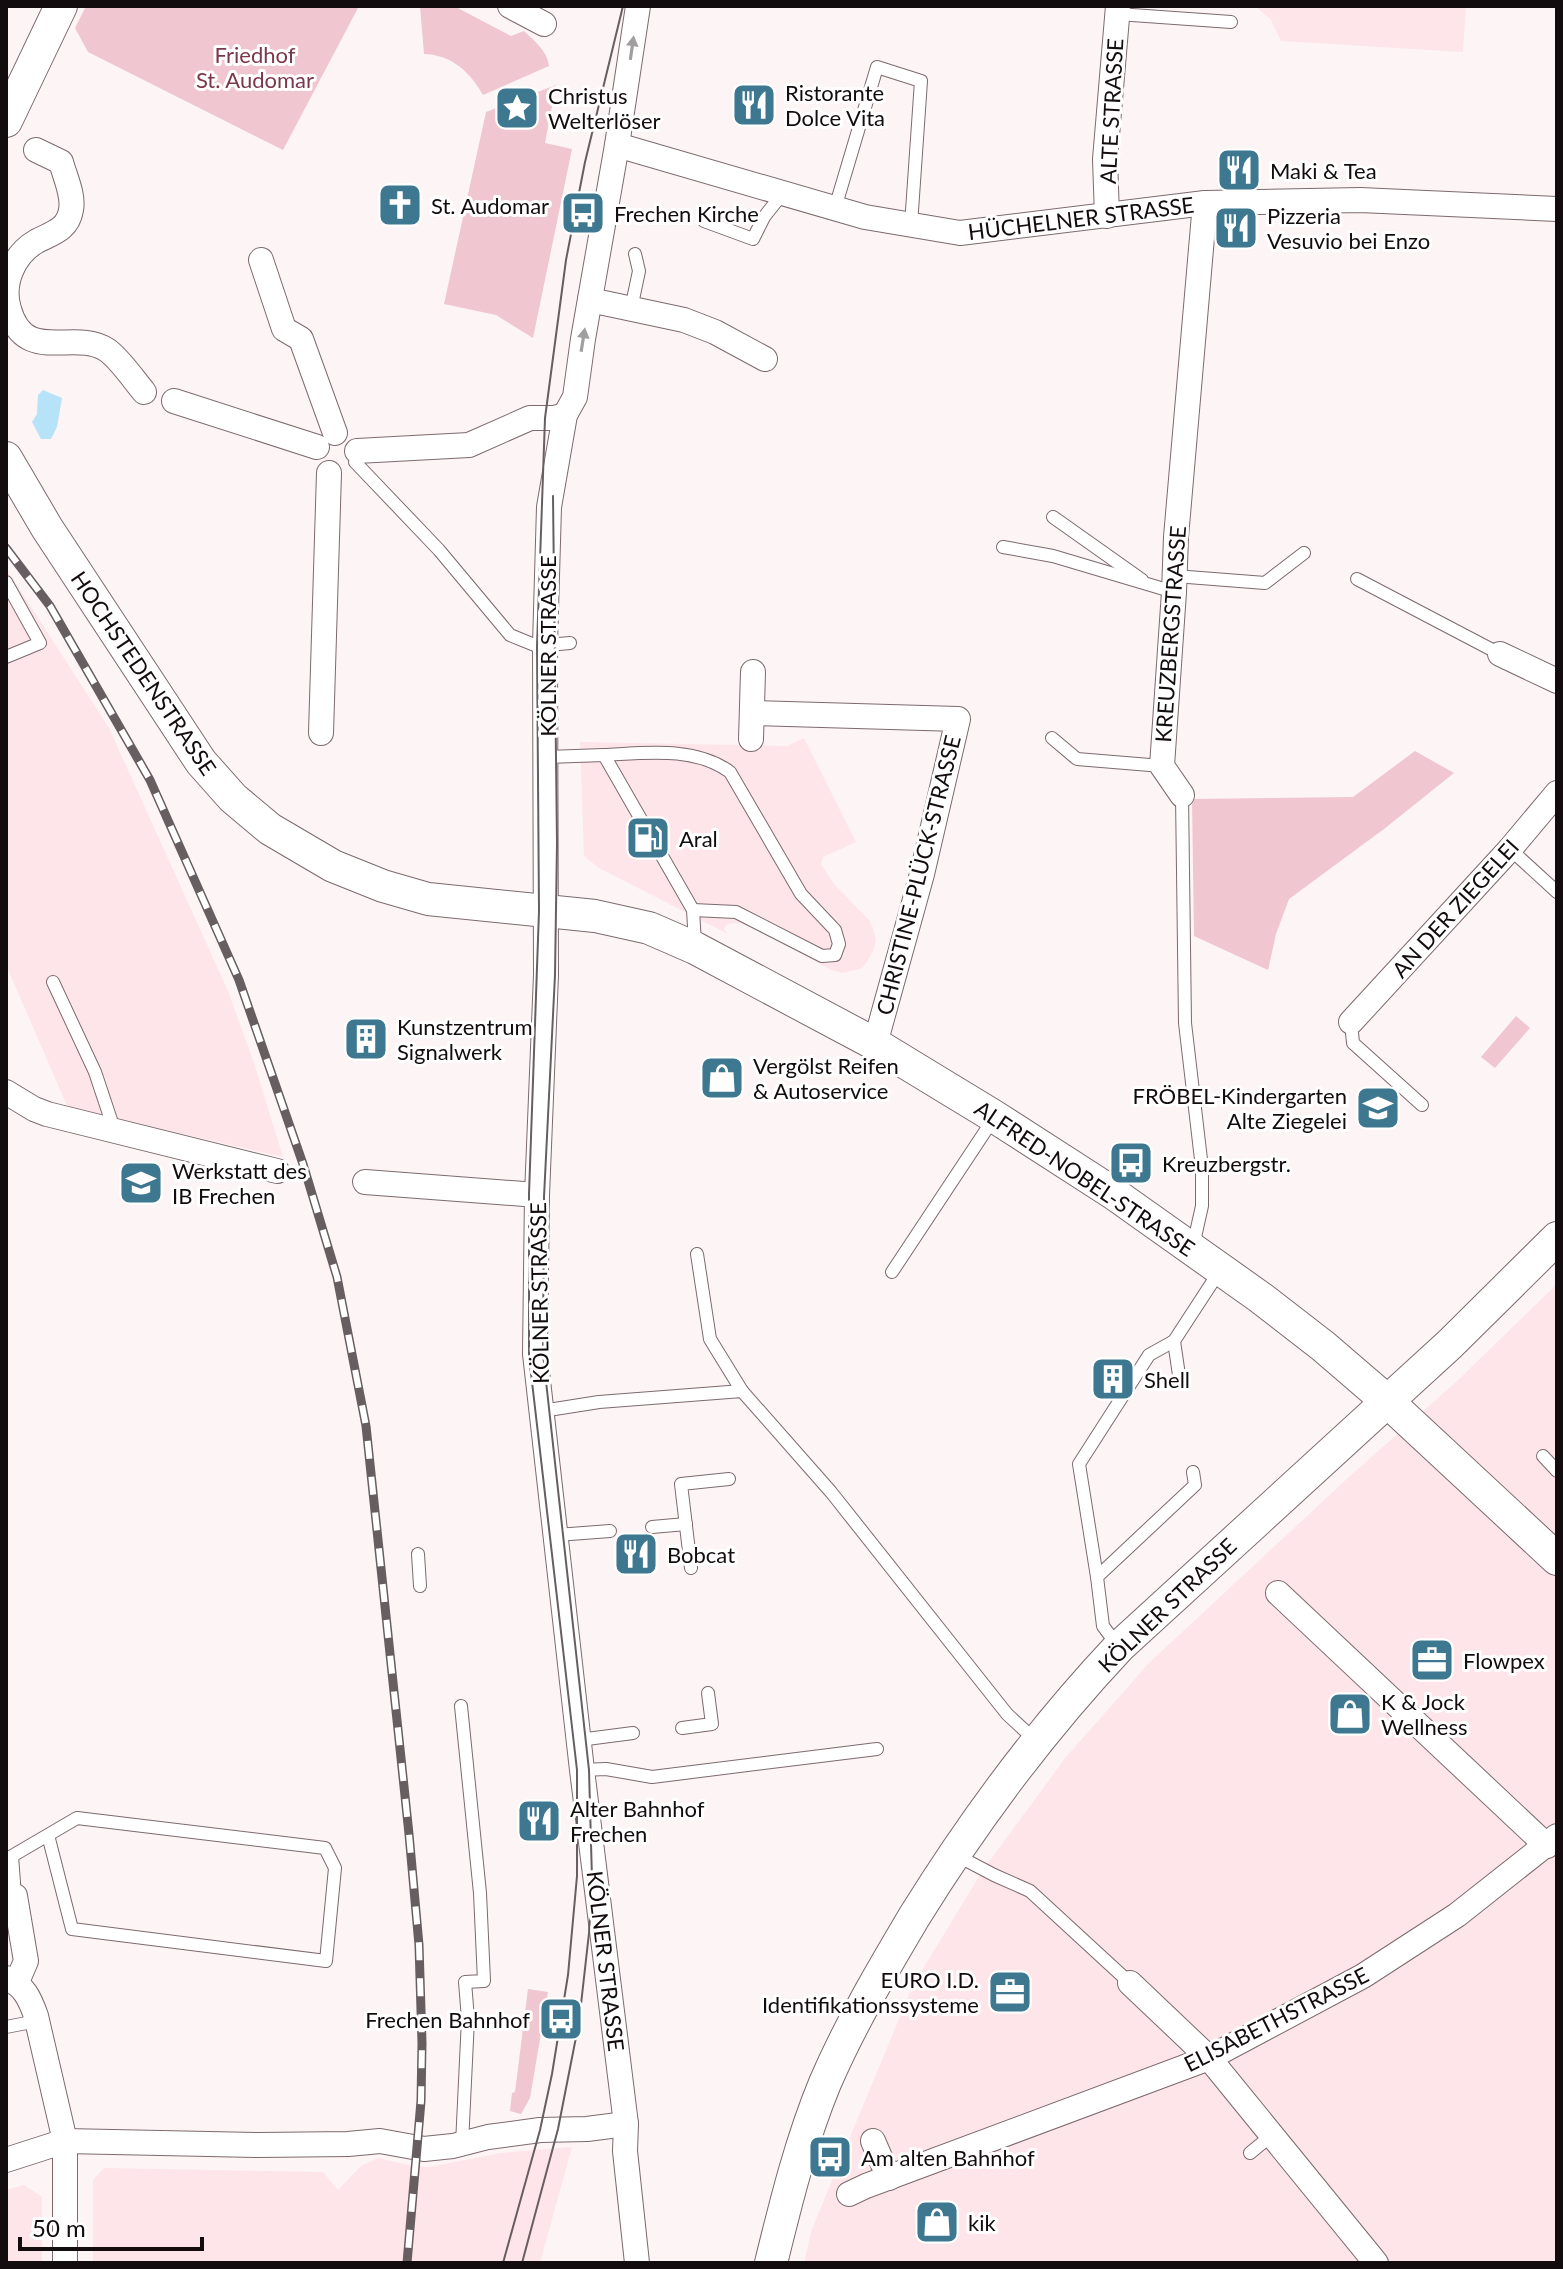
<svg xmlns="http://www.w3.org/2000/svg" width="1563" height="2269" font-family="Lato,sans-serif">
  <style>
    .built { fill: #fde5ea }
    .green { fill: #f0c6d0 }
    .water { fill: #b7e3f8 }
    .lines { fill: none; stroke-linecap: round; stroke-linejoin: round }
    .lane-casing { stroke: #7c6a6e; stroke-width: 14 }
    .street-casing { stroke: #7c6a6e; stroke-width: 26 }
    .secondary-casing { stroke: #7c6a6e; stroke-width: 34 }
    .lane { stroke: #fff; stroke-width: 12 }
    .street { stroke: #fff; stroke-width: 24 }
    .secondary { stroke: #fff; stroke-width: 32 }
    .tram { stroke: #665e60; stroke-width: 2 }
    .rail-casing { stroke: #665e60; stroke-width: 9 }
    .rail { stroke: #fff; stroke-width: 6; stroke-dasharray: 18; stroke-linecap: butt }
    .oneway { fill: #a19e9f }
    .labels { text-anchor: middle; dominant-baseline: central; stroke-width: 6; stroke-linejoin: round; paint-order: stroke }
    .park-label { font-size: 22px; fill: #7c374c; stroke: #fff }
    .poi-label { font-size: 22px; fill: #130c0e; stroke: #fff; text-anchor: start }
    .street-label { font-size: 22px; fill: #130c0e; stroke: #fff }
  </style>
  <rect width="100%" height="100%" fill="#fdf4f6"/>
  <g class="built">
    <path d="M1255,6H1466L1463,52L1281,41L1271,20Z"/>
    <path d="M6,568L109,728L228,991L254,1063L283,1157L68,1108L6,965Z"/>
    <path d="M804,738L856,842L823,857L821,864L834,884L869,920L873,929L876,939L874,949L867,962L860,969L842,973L831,970L759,930L740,923L727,924L724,929L728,934L599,868L584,856L580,742L787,746Z"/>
    <path d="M1557,1284V2263H804L812,2229L913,1985L983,1870L1066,1757L1149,1663L1350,1476L1456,1382Z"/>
    <path d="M572,2147L540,2263H93V2180L104,2168L323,2172L338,2190L361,2166L378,2158L412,2166L429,2167L500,2153Z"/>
    <path d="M24,2185L42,2197V2263H6V2190Z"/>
  </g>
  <g class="green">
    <path d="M86,6H359L283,150L88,52L75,28Z"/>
    <path d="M420,6H454L511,36L524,31C535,42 547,50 549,66L483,95C470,72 452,55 424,54Z"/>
    <path d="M556,85L545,143L572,149L533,338L496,315L444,304L486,112Z"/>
    <path d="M1415,751L1454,773L1384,829L1289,899L1276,934L1268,970L1194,936L1192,799L1353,797Z"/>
    <path d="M1516,1016L1530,1028L1495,1068L1481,1057Z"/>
    <path d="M528,1989L548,1992L530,2098L521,2114L510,2111L512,2093L515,2092Z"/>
  </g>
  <path class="water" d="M43,390L62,398L57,427L51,439H41L32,422L37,414L38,395Z"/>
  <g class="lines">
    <g class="lane-casing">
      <g id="lane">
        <path d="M1118,14L1231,22"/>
        <path d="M835,208L877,67L921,81L911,225"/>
        <path d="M704,221L753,239L764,217L783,193"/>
        <path d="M631,309L639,271L635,254"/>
        <path d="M355,462L439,550L510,635L537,646L570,643"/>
        <path d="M1053,517L1142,580"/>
        <path d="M1003,547L1053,556L1174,592"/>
        <path d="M1175,576L1265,583L1304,553"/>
        <path d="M1357,579L1500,654"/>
        <path d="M6,582L40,643L6,657"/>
        <path d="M1052,738L1077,759L1162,766"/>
        <path d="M604,755C645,753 695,746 730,772L801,894L835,930L839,944L835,955L822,956L736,912L693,910"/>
        <path d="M547,757L604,755L693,910L695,943"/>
        <path d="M1182,795L1185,1023L1202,1168V1206L1193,1246"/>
        <path d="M1510,849L1557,892"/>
        <path d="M53,982L95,1072L114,1129"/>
        <path d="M1351,1022L1353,1043L1422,1105"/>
        <path d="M697,1254L710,1339L742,1391"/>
        <path d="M892,1272L994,1118"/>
        <path d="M1180,1382L1174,1341L1219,1272"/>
        <path d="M542,1411L599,1402L742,1391L831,1492L1007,1714L1036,1741"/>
        <path d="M1543,1456L1557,1471"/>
        <path d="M652,1527L686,1524"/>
        <path d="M557,1535L610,1531"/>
        <path d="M418,1554L420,1586"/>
        <path d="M691,1568L681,1484L729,1479"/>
        <path d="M1097,1577L1079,1464L1149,1355L1174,1341"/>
        <path d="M1117,1645L1103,1626L1097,1577L1195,1485L1193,1472"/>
        <path d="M461,1706L480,1893L484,1981L465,1982L468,2019L462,2144"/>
        <path d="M682,1728L712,1724L708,1693"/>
        <path d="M579,1740L633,1733"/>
        <path d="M582,1770L606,1769L652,1777L877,1749"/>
        <path d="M956,1855L994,1875L1030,1891L1130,1983"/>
        <path d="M15,1896L12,1856L77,1818L325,1848L335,1868L326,1961L72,1929L48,1835"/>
        <path d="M6,2027L37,2021"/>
        <path d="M1250,2153L1272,2135"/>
      </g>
    </g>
    <g class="street-casing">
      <g id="street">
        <path d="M510,6L544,24"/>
        <path d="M617,145L865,217L960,233L1205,203L1360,200L1557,209"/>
        <path d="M36,150L61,162C65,177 74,195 71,210C68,229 53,233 37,241C14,254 1,283 9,309C25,366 74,328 107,350C119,358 134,380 144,392"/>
        <path d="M1107,216L1105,159L1118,6"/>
        <path d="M261,260L284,329L301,339L335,433"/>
        <path d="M590,300L684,320L715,332L765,359"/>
        <path d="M174,401L317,447"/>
        <path d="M357,451L469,445L530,418H554L565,415"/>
        <path d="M1500,654L1557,681"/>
        <path d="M752,713L958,719L922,874L875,1044"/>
        <path d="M321,733L329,473"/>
        <path d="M751,739L753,672"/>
        <path d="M1182,795L1162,766L1174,592L1176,537L1205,203"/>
        <path d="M1351,1022L1510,849L1557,793"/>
        <path d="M6,1092L34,1109L47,1114L277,1171"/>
        <path d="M365,1182L537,1195"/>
        <path d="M1278,1593L1547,1846"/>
        <path d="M6,1892L15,1896L26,1961L17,1982"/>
        <path d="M6,1978C24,1985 30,1999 36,2016L65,2141V2263"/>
        <path d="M1130,1983L1209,2058L1376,2263"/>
        <path d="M873,2141L889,2178"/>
        <path d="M6,2160L65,2141L259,2145L348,2144L380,2141L424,2149L453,2146L488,2137L540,2130L587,2129L626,2124"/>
        <path d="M849,2194L866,2186L1209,2058L1363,1976L1457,1915L1557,1836"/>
        <path d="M637,2263L625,2151L626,2124L582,1770L535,1354L537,1195L546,975L545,645L549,507L565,415L575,397L583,339L617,145L638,6"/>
      </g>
    </g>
    <g class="secondary-casing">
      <g id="secondary">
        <path d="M6,121L61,6"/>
        <path d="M6,458L47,528L201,762L233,798L270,829L333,866L383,886L428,899L595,916L649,928L695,948L875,1044L995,1117L1113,1193L1261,1298L1323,1346L1387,1401L1557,1559"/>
        <path d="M771,2263C786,2202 801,2141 825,2083C850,2025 882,1971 914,1917C974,1820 1041,1730 1119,1647L1450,1344L1557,1238"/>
      </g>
    </g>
    <use href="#lane" class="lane"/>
    <use href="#street" class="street"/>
    <use href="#secondary" class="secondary"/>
    <g class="tram">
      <path d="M503,2263L540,2130L552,2074L568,1975L577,1876V1770L529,1356V1194L539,911L537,646L545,418L566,260L585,162L623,6"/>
      <path d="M522,2263L558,2129L579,2022L589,1933L592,1879L589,1770L543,1354L544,1197L555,975L557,843L553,496"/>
    </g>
    <g class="rail-casing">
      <path id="rail" d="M6,548L50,606L150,780L239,980L303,1164L337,1277L366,1426L409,1834L419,1945L422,2043L421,2101L407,2263"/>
    </g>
    <use href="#rail" class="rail"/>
  </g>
  <defs><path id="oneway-solid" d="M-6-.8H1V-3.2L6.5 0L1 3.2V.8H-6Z" transform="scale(2)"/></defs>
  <g class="oneway">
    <use href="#oneway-solid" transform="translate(632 48) rotate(-82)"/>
    <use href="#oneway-solid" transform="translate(583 340) rotate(-81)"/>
  </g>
  <defs>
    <g id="restaurant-square" transform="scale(2.3)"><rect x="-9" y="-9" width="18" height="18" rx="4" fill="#3d7790" stroke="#fff"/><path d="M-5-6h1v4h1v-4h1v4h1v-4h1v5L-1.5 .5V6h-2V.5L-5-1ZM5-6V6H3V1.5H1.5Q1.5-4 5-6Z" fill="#fff"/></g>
    <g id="sight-square" transform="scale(2.3)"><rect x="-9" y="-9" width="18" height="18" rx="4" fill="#3d7790" stroke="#fff"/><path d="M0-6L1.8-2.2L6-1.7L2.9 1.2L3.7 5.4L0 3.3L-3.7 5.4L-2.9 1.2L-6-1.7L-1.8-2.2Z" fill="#fff"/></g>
    <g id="church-square" transform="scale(2.3)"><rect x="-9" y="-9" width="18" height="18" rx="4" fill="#3d7790" stroke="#fff"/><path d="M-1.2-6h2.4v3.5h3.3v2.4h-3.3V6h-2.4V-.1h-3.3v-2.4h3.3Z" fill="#fff"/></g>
    <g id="bus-square" transform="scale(2.3)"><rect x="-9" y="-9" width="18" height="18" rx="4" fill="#3d7790" stroke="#fff"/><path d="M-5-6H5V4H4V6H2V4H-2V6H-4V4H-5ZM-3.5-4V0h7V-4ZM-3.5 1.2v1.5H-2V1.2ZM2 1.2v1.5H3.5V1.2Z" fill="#fff"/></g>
    <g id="fuel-square" transform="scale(2.3)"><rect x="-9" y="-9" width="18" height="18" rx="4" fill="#3d7790" stroke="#fff"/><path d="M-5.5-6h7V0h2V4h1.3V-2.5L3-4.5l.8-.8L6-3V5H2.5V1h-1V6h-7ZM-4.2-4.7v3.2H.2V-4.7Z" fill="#fff"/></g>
    <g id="building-square" transform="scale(2.3)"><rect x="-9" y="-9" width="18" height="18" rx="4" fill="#3d7790" stroke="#fff"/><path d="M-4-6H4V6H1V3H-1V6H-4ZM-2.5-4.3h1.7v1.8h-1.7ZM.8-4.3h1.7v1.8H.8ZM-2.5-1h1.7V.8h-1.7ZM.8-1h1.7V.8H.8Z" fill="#fff"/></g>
    <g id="shop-square" transform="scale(2.3)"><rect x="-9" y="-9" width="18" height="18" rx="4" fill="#3d7790" stroke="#fff"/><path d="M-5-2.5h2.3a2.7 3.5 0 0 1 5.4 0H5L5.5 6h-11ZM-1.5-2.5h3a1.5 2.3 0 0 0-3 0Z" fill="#fff"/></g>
    <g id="school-square" transform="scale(2.3)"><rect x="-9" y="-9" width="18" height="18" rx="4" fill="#3d7790" stroke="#fff"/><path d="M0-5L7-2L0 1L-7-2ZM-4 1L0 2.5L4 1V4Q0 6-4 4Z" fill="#fff"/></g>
    <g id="office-square" transform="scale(2.3)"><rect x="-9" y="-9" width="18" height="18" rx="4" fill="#3d7790" stroke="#fff"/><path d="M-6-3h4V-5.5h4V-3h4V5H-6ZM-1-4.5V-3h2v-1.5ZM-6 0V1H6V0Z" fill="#fff"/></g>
  </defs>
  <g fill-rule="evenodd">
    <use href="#restaurant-square" x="754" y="105"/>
    <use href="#sight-square" x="517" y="108"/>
    <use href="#restaurant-square" x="1239" y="170"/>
    <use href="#church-square" x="400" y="205"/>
    <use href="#bus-square" x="583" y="213"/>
    <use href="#restaurant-square" x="1236" y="228"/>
    <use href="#fuel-square" x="648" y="838"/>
    <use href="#building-square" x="366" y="1039"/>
    <use href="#shop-square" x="722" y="1078"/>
    <use href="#school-square" x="1378" y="1108"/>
    <use href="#bus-square" x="1131" y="1163"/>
    <use href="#school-square" x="141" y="1183"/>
    <use href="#building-square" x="1113" y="1379"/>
    <use href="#restaurant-square" x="636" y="1554"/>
    <use href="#office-square" x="1432" y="1660"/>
    <use href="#shop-square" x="1350" y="1714"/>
    <use href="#restaurant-square" x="539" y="1821"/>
    <use href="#office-square" x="1010" y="1992"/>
    <use href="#bus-square" x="561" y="2019"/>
    <use href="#bus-square" x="830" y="2157"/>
    <use href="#shop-square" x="937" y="2222"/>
  </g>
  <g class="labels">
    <g class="park-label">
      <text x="255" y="54">Friedhof<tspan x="255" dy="25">St. Audomar</tspan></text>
    </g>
    <g class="poi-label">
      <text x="785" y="92">Ristorante<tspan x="785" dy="25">Dolce Vita</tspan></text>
      <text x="548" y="95">Christus<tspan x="548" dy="25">Welterlöser</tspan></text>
      <text x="1270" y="170">Maki &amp; Tea</text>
      <text x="431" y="205">St. Audomar</text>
      <text x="614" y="213">Frechen Kirche</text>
      <text x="1267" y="215">Pizzeria<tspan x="1267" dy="25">Vesuvio bei Enzo</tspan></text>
      <text x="679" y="838">Aral</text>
      <text x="397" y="1026">Kunstzentrum<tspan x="397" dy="25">Signalwerk</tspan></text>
      <text x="753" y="1065">Vergölst Reifen<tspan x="753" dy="25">&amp; Autoservice</tspan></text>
      <text x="1347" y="1095" text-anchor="end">FRÖBEL-Kindergarten<tspan x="1347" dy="25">Alte Ziegelei</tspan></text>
      <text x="1162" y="1163">Kreuzbergstr.</text>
      <text x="172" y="1170">Werkstatt des<tspan x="172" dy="25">IB Frechen</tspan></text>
      <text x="1144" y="1379">Shell</text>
      <text x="667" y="1554">Bobcat</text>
      <text x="1463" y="1660">Flowpex</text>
      <text x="1381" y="1701">K &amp; Jock<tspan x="1381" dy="25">Wellness</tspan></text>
      <text x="570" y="1808">Alter Bahnhof<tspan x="570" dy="25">Frechen</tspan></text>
      <text x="979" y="1979" text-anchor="end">EURO I.D.<tspan x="979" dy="25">Identifikationssysteme</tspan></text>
      <text x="530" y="2019" text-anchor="end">Frechen Bahnhof</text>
      <text x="861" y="2157">Am alten Bahnhof</text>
      <text x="968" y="2222">kik</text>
    </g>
    <g class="street-label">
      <text transform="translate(1111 111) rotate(-87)">ALTE STRASSE</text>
      <text transform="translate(1081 218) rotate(-7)">HÜCHELNER STRASSE</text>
      <text transform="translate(1170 634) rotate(-86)">KREUZBERGSTRASSE</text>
      <text transform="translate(547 646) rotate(-90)">KÖLNER STRASSE</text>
      <text transform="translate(144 673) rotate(56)">HOCHSTEDENSTRASSE</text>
      <text transform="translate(918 875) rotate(-76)">CHRISTINE-PLÜCK-STRASSE</text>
      <text transform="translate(1455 908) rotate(-48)">AN DER ZIEGELEI</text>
      <text transform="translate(1085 1178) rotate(34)">ALFRED-NOBEL-STRASSE</text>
      <text transform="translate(539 1293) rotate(-91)">KÖLNER STRASSE</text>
      <text transform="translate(1167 1605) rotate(-44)">KÖLNER STRASSE</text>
      <text transform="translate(606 1961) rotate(83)">KÖLNER STRASSE</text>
      <text transform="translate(1276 2019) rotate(-27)">ELISABETHSTRASSE</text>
    </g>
  </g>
  <rect width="1563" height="2269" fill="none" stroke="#130c0e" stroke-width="16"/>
  <path d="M20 2237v12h182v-12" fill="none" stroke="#130c0e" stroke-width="4"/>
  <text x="32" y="2237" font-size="24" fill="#130c0e" stroke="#ffffff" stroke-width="6" paint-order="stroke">50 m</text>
</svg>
